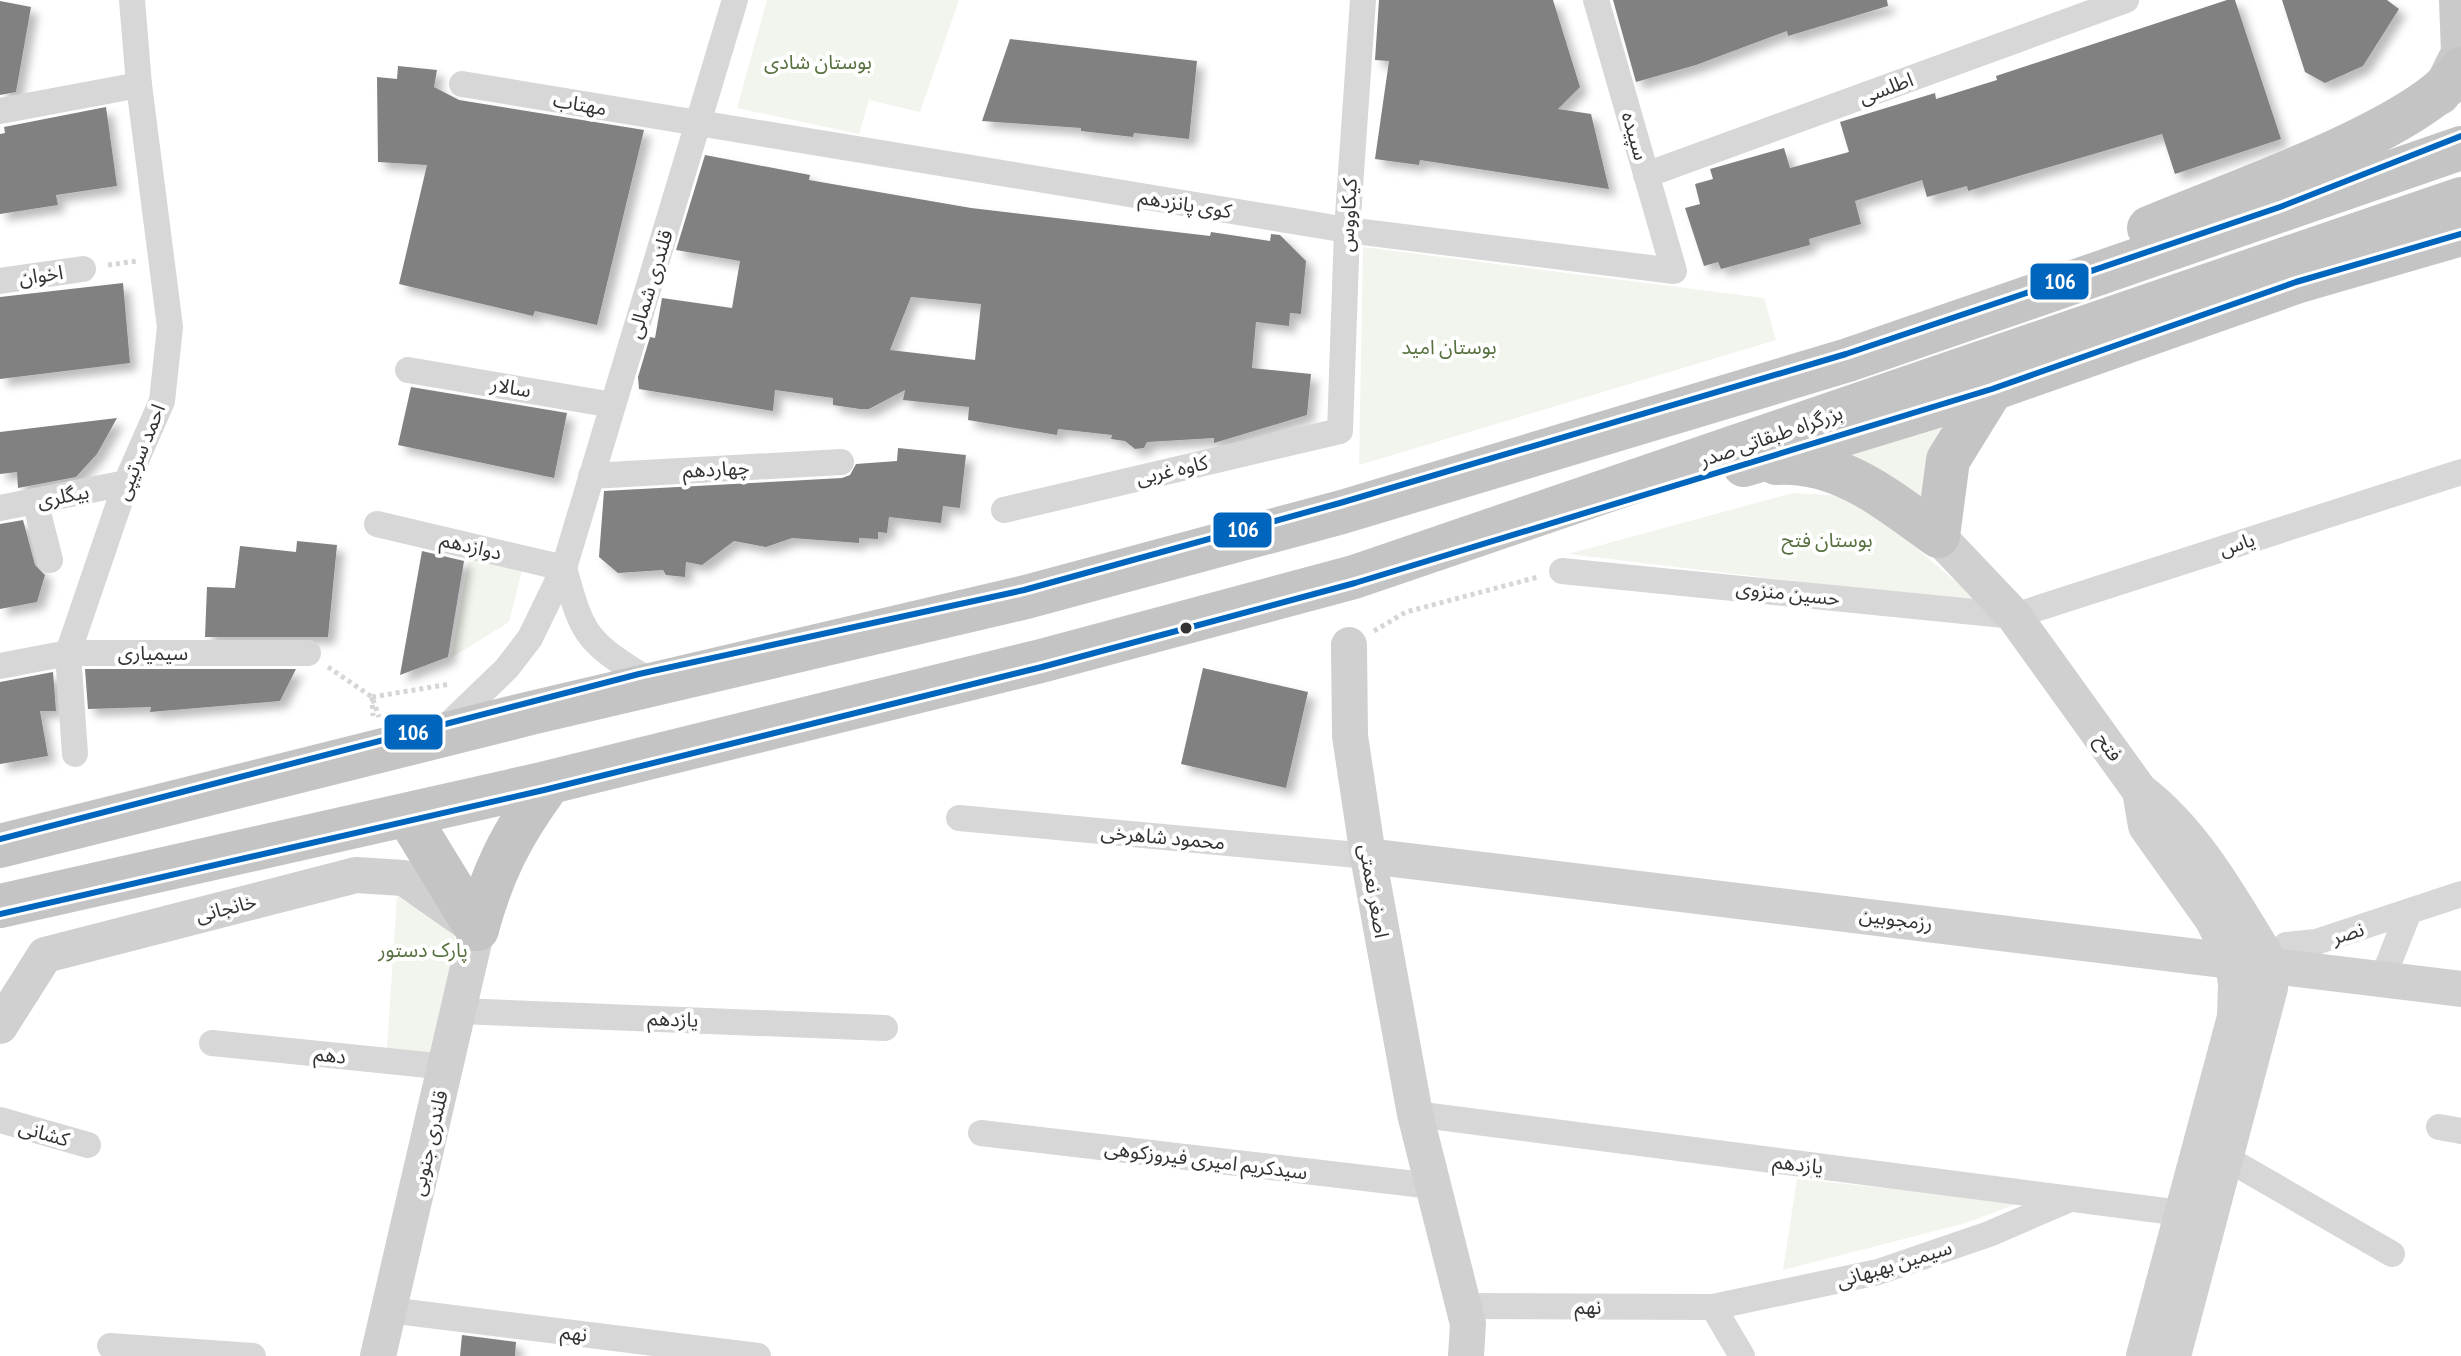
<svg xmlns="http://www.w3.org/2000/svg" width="2461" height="1356" font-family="'PT Sans Narrow','Noto Sans Arabic',sans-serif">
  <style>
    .green { fill: #f1f5ed }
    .building { fill: #818181; fill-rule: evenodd; filter: url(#shadow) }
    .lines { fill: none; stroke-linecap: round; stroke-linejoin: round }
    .path { stroke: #d6d6d6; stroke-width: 5; stroke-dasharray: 4 4; stroke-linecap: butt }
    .street { stroke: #d7d7d7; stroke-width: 26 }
    .secondary { stroke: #d0d0d0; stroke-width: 36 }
    .primary { stroke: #cacaca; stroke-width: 40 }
    .highway { stroke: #c4c4c4; stroke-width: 44 }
    .path-bridge { stroke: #d6d6d6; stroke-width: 5; stroke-dasharray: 4 4; stroke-linecap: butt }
    .highway-bridge { stroke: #c4c4c4; stroke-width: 44 }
    .bus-1-casing { stroke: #fff; stroke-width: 12 }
    .bus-1 { stroke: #0065bd; stroke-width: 6 }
    .bus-dot { fill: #333; stroke: #fff; stroke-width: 3 }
    .labels { text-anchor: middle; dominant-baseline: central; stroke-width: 8; stroke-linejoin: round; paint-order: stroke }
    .park-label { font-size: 20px; fill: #56703f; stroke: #fff }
    .street-label { font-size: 20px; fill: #333; stroke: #fff }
    .line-badge { stroke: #fff; stroke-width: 3 }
    .badge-label { font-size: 22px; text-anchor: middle; font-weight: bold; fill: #fff }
  </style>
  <defs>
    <filter id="shadow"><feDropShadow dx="7" dy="7" stdDeviation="4" flood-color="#0004"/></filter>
  </defs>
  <rect width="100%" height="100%" fill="#fff"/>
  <g class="green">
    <path d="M767,0H959L920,112L869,100L859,134L737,108Z"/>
    <path d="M1363,247L1764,298L1776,340L1359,465Z"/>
    <path d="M1964,397L1930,517L1837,451Z"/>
    <path d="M1793,493L1845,496L1882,518L1980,603L1568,554Z"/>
    <path d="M470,551L524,563L509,622L451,658Z"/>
    <path d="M397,896L456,934L433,1056L387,1048Z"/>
    <path d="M1797,1179L2022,1202L1966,1223L1783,1270Z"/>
  </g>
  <g class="building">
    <path d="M1379,0H1553L1580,87L1558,109L1591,114L1609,189L1420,160L1419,165L1375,159L1389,61L1375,60Z"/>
    <path d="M1613,0H1887L1888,6L1788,36L1787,31L1696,65L1636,82Z"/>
    <path d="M2227,0H2235L2281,139L2175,174L2162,134L1968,191L1967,186L1927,197L1922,180L1855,201L1861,224L1809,239L1810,245L1721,269L1718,262L1704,266L1685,208L1700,204L1695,184L1713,179L1710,169L1784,148L1790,168L1849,152L1840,122L1935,93L1936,99L1997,80L1996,76Z"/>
    <path d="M2282,0H2387L2399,9L2363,66L2325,83L2305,72Z"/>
    <path d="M0,1L31,7L16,92L0,95Z"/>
    <path d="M1010,39L1197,61L1189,139L1134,133L1133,137L1081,131V128L982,121Z"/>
    <path d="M398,66L437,70L434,87L459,100L644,130L597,325L535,311L533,316L399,284L427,165L378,162L377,77L397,79Z"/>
    <path d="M106,107L117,186L56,195L58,205L0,214V134L5,133L4,127Z"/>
    <path d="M705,155L810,175L809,180L971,208L1210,236L1211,232L1270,241L1271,234L1280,235L1306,261L1301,314L1290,313L1289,326L1256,322L1252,368L1311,374L1307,415L1214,443V438L1147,442L1144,448L1135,449L1125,441L1111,439L1112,435L1058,429L1057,435L968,420L969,407L903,400L905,390L869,409H860L833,405V398L775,390L773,411L639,389L638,377L650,337L655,338L662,298L732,308L740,261L676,250ZM911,297L981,304L975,360L890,350Z"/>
    <path d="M123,283L130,363L0,379V297Z"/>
    <path d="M411,387L567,413L554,478L398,445Z"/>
    <path d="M117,418L97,454L76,477L18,488L17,472L0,474V432Z"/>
    <path d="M898,448L966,455L960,508L943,506L941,523L889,517L887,533L878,532V539L859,538V543L792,538L766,547L734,541L702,565L686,562L685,577L666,575L663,570L618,573L599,557L604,491L842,478L850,475L856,464L897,461Z"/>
    <path d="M23,520L35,565L45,575L37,602L0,609V524Z"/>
    <path d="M297,541L337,545L328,637H205L207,587L235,588L240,546L296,552Z"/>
    <path d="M422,551L464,561L448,657L400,675Z"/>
    <path d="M1203,668L1308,692L1286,788L1181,764Z"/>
    <path d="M85,669H296L280,701L150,712L151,707L88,709Z"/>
    <path d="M53,672L56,711H40L48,756L0,764V682Z"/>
    <path d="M462,1335L516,1342L515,1356H460Z"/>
  </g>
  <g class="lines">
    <g class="path">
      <path d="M108,265L137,261"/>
      <path d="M1374,631L1406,612L1538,577"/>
      <path d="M328,667L372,697L379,717"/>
      <path d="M372,697L450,684"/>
    </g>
    <g class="street">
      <path d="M462,84L1347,230L1674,271L1596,0"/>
      <path d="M0,111L139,85"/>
      <path d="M1646,175L2126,0"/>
      <path d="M0,281L83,269"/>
      <path d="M408,370L613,405"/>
      <path d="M591,476L841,462"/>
      <path d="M35,501L50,560"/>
      <path d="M0,508L126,483"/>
      <path d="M1004,510L1340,431L1347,230L1363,0"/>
      <path d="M377,524L564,568"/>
      <path d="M564,568C582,631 583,639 639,674"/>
      <path d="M1562,571L2014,616L2461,472"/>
      <path d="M0,666L68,653H308"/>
      <path d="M449,724L507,668L530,638L564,568L735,0"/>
      <path d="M75,754L68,653L126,483L162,401L170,327L139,85L132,0"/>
      <path d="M959,818L1368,856"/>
      <path d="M2286,945L2316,942L2461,894"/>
      <path d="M2382,980L2408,914"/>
      <path d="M460,1011L885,1028"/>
      <path d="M212,1043L447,1067"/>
      <path d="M1415,1114L2181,1213"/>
      <path d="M0,1120L88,1145"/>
      <path d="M2439,1127L2461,1131"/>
      <path d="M981,1133L1432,1186"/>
      <path d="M2226,1158L2392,1254"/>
      <path d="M1463,1306L1713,1307L1878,1272L1989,1234L2070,1199"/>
      <path d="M1713,1307L1742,1356"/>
      <path d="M389,1310L758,1356"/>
      <path d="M110,1346L253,1356"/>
    </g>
    <g class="secondary">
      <path d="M1938,536L2014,616L2140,791C2196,833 2234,904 2271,964"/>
      <path d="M1349,645L1350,736L1368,856L1415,1114L1468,1324L1466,1356"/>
      <path d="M2140,791L2146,826L2213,920L2232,959L2236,983L2235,1017L2144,1356"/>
      <path d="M1368,856L2461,989"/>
      <path d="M0,1026L45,955L356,875L404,878L477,929L378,1356"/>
      <path d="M2173,1356L2270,988L2271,964"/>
    </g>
    <path class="primary" d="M2440,95L2461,53L2459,0"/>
    <g class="highway">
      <path d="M1776,463C1840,459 1888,500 1938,536L1948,460L1992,389"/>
      <path d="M1744,465L1992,389L2296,282L2461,234"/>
      <path d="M411,821L477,929"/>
      <path d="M477,929C492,874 510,837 544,790"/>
    </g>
    <path class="path-bridge" d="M372,697L373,716"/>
    <g class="highway-bridge">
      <path d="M2149,228C2223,196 2418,131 2461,69"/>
      <path d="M0,846L531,713L1026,597L1342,512L1848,360L2461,148"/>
      <path d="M0,906L542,784L1041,661L1354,577L2461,199"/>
    </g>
    <g class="bus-1-casing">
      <g id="bus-1">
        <path d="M0,839L639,674L1024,590L1340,503L1846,354L2280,207L2461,136"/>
        <path d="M0,914L544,790L1042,667L1355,583L1992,389L2296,282L2461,234"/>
      </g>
    </g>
    <use href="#bus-1" class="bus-1"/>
  </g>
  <circle class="bus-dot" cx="1186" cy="628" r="7"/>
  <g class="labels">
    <g class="park-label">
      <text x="818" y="62">بوستان شادی</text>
      <text x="1449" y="347">بوستان امید</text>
      <text x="1827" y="540">بوستان فتح</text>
      <text x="423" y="950">پارک دستور</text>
    </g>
    <g class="street-label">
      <text transform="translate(1886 88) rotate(-20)">اطلسی</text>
      <text transform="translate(580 104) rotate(10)">مهتاب</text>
      <text transform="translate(1635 136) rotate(74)">سپیده</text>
      <text transform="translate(1185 204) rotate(9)">کوی پانزدهم</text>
      <text transform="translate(1348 215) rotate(-87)">کیکاووس</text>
      <text transform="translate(41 275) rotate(-8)">اخوان</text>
      <text transform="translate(650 284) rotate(-73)">قلندری شمالی</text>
      <text transform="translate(511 387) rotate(10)">سالار</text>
      <text transform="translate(1771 436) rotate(-19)">بزرگراه طبقاتی صدر</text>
      <text transform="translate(140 452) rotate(-68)">احمد سرتیپی</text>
      <text transform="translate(716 469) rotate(-3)">چهاردهم</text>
      <text transform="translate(1172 470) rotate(-13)">کاوه غربی</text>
      <text transform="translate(63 496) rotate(-11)">بیگلری</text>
      <text transform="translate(2237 544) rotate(-18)">یاس</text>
      <text transform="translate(471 546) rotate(13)">دوازدهم</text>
      <text transform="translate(1788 593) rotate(6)">حسین منزوی</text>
      <text x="153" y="653">سیمیاری</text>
      <text transform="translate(2109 747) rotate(54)">فتح</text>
      <text transform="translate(1163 837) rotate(5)">محمود شاهرخی</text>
      <text transform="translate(1374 891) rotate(80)">اصغر نعمتی</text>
      <text transform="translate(226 908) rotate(-14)">خانجانی</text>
      <text transform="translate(1896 919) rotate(7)">رزمجوبین</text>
      <text transform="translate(2348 933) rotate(-17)">نصر</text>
      <text transform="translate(673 1019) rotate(2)">یازدهم</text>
      <text transform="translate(330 1055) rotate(6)">دهم</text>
      <text transform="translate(44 1133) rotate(16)">کشانی</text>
      <text transform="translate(429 1143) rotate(-77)">قلندری جنوبی</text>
      <text transform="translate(1206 1160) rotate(7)">سیدکریم امیری فیروزکوهی</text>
      <text transform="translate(1798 1164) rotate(7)">یازدهم</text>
      <text transform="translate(1894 1264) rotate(-17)">سیمین بهبهانی</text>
      <text x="1588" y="1307">نهم</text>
      <text transform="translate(574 1333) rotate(7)">نهم</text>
    </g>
  </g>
  <g class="line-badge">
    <rect x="2029" y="262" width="61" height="39" rx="8" fill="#0065bd"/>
    <rect x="1212" y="511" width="61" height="38" rx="8" fill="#0065bd"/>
    <rect x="383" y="713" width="61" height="38" rx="8" fill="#0065bd"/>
  </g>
  <g class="badge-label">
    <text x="2060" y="289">106</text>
    <text x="1243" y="537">106</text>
    <text x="413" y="740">106</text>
  </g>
</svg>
